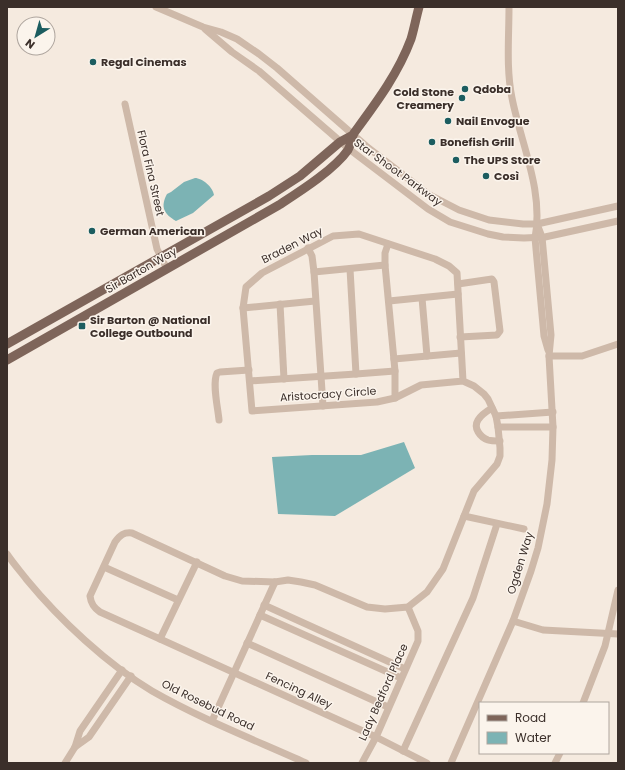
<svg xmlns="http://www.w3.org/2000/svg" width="625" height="770" font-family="Poppins,sans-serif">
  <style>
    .water { fill: #7cb3b4 }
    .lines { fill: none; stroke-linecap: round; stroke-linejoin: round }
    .minor { stroke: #ceb9a9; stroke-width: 7 }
    .major { stroke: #7e655a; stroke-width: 9 }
    .poi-dot { fill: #1c5d60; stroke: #fbf4ec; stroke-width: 1.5 }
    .labels { text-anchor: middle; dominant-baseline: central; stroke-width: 3; stroke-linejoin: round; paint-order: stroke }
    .poi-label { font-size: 11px; font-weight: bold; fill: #3b2f2a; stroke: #fbf4ec; text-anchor: start }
    .street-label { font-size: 11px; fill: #3b2f2a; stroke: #fbf4ec }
  </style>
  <rect width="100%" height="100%" fill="#f5eadf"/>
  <g class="water">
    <path d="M195,178C202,178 213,187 214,195L193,213L176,221C164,214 160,207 167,194L171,192L184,182Z"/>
    <path d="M404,442L415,468L335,516L278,514L272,457L312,455H361Z"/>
  </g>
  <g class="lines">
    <g class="minor">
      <path d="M156,7L203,27L221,32L237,39L259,54L277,68L366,146L428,194L459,210L489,220L523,224H537L618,206"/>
      <path d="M509,7C509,38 506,68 512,98C521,144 544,191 535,238L544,336L548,350"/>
      <path d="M205,29L232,52L259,71L349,149L428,209L450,222L488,234L503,237L524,238L545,237L618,221"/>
      <path d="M125,104L157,249L167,269"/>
      <path d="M388,244L385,253V265L395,371V398"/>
      <path d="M308,248L312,256L314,272L323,406"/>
      <path d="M350,269L356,374"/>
      <path d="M314,272L385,265"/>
      <path d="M458,284L492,279L494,282L500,331L497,335L460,337"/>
      <path d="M422,298L427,356"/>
      <path d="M389,301L458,294"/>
      <path d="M280,304L284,379"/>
      <path d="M243,308L315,301"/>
      <path d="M549,356H582L618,344"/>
      <path d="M394,359L461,353"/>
      <path d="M250,381L356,374L395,371"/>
      <path d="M492,408C487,411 481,415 478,420C473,428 480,437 488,440C491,441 496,441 500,441"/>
      <path d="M496,416L553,412"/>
      <path d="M219,420C218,408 212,384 217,373L220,372L249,370"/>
      <path d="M498,427H553"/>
      <path d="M464,516L524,529"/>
      <path d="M7,554C13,563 20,571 27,580C60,620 107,664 152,691C201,719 255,740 306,763"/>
      <path d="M197,562L160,639L100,612C94,608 91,604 90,596L115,542C120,535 124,532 132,533L225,576L242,581L275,582L288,580L301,582L315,585L367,607L385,609L408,607L427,592L443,569L474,491L497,464L500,456V448L498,427L496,416L488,399L484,394L474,386L463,381L421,385L395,398L377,402L252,411L243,308L246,287L262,273L333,236L359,234L435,259L449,266L457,273L463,381"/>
      <path d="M104,567L178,600"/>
      <path d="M264,605L405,669"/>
      <path d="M260,615L401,678"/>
      <path d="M513,621L543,630L618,634"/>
      <path d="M160,639L376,737L427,763"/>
      <path d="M247,643L388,707"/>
      <path d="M583,703L605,646L618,590"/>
      <path d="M212,721L275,582"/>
      <path d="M75,747L89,737L131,676"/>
      <path d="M403,751L473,598L497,524"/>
      <path d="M65,763L75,747L80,731L122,670"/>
      <path d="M362,763L376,737L418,641V631L408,607"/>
      <path d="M451,763L513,621L531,571L538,548L547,504L552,460L553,427L549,356L551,335L542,237L537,224"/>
      <path d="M555,763L560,753"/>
    </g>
    <g class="major">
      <path d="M7,344L269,196L300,176L340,142L353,135"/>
      <path d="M7,360L279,205C299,192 334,170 348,150C351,145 351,138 354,133C376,103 398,74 411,39C414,29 416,18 419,7"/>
    </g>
  </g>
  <g class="poi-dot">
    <circle cx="93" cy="62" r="4"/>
    <circle cx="465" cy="89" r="4"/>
    <circle cx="462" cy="98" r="4"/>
    <circle cx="448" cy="121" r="4"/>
    <circle cx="432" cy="142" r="4"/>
    <circle cx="456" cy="160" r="4"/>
    <circle cx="486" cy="176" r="4"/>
    <circle cx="92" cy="231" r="4"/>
    <rect x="78" y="322" width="8" height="8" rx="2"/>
  </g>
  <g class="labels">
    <g class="poi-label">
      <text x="101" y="62">Regal Cinemas</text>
      <text x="473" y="89">Qdoba</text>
      <text x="454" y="92" text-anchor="end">Cold Stone<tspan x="454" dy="13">Creamery</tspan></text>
      <text x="456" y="121">Nail Envogue</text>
      <text x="440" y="142">Bonefish Grill</text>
      <text x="464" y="160">The UPS Store</text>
      <text x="494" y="176">Così</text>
      <text x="100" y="231">German American</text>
      <text x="90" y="320">Sir Barton @ National<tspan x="90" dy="13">College Outbound</tspan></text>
    </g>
    <g class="street-label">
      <text transform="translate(398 172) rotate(36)">Star Shoot Parkway</text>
      <text transform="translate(151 173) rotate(77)">Flora Fina Street</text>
      <text transform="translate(292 245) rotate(-27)">Braden Way</text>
      <text transform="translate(141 270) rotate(-30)">Sir Barton Way</text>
      <text transform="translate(328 394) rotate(-4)">Aristocracy Circle</text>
      <text transform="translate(520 563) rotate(-73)">Ogden Way</text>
      <text transform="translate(299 690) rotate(25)">Fencing Alley</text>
      <text transform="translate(383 692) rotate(-66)">Lady Bedford Place</text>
      <text transform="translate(208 705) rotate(26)">Old Rosebud Road</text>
    </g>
  </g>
  <rect width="625" height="770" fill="none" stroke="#3b2f2a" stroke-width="16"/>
  <rect x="479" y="702" width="130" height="52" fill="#fbf4ec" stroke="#aea59e"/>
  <rect x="487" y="715" width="20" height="6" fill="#7e655a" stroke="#aea59e"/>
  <text x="515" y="722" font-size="12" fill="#3b2f2a">Road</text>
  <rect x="487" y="732" width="20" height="12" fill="#7cb3b4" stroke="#aea59e"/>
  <text x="515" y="742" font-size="12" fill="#3b2f2a">Water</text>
  <g transform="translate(36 36) rotate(217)"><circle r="19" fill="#fbf4ec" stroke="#aea59e"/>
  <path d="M0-3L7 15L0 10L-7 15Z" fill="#1c5d60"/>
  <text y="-6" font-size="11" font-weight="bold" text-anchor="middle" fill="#3b2f2a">N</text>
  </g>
</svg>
